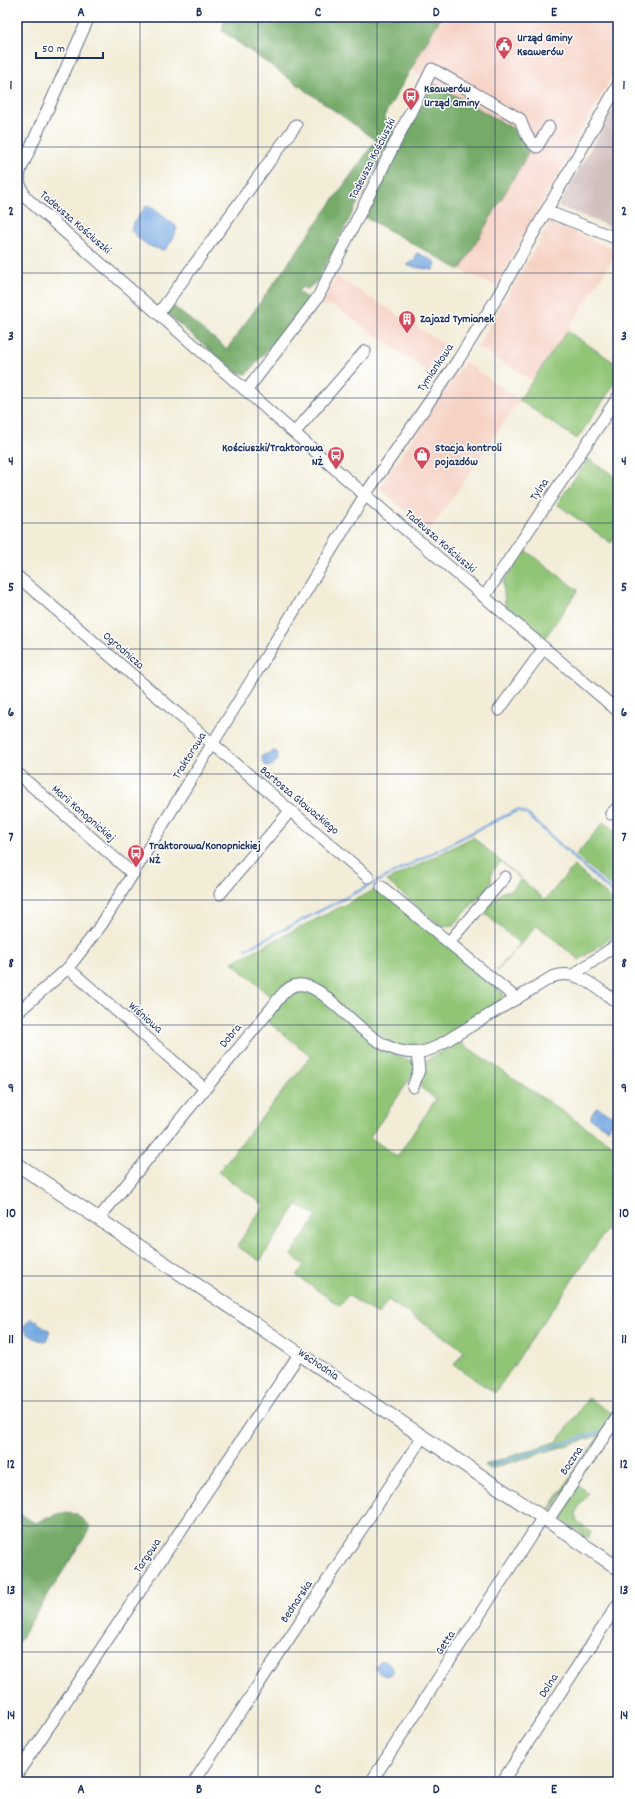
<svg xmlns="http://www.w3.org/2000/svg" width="635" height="1799" font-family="Dekko,sans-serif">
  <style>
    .built { fill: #f6d2c4 }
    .industrial { fill: #d1bfbe }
    .green { fill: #91c576; stroke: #567a6a }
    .forest { fill: #74aa67; stroke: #486c62 }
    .water { fill: #74a8e1; stroke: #486ca0 }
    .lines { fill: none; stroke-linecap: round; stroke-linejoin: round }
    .stream { stroke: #74a8e1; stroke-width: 2.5 }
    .minor-casing { stroke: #677289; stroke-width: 13 }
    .tertiary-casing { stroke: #677289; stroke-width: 15 }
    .minor { stroke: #fff; stroke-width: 11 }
    .tertiary { stroke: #fff; stroke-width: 13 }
    .grid { fill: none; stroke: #1b2f5e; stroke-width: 1; stroke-opacity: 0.55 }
    .labels { text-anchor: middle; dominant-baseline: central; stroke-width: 3; stroke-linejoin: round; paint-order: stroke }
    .poi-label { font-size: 12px; font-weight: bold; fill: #1b2f5e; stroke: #fff; text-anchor: start }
    .street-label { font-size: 12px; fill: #1b2f5e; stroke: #fff }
    .neatline { fill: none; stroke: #1b2f5e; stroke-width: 1.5 }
    .grid-label { font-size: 13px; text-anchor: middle; font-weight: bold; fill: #1b2f5e }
  </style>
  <rect width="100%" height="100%" fill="#fff"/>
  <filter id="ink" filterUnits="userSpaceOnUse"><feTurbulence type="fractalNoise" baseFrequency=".025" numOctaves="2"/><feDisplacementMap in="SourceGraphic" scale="8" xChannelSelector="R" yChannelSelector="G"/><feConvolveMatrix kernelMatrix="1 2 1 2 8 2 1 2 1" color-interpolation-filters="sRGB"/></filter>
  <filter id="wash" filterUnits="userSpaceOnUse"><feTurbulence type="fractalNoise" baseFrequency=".012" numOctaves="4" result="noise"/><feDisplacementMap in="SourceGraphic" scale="16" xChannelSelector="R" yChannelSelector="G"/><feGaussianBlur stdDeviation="0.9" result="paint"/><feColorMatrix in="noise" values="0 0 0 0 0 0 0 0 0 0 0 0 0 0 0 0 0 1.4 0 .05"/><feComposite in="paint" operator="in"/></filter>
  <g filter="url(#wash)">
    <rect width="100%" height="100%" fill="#f3edd8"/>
    <g class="built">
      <path d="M442,17H618V65L496,286L460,270L529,152L521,133L411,70Z"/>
      <path d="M551,222L618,251L567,331L532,380L477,347Z"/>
      <path d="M336,276L444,344L428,372L334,306H321Z"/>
      <path d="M465,362L519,400L430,531L379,488Z"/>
    </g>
    <path class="industrial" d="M618,101V230L558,206Z"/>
    <g class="green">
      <path d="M567,331L618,365V379L577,439L519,400Z"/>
      <path d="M588,459L618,478V533L611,543L557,504Z"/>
      <path d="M525,550L578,590L545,638L505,605L503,582Z"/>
      <path d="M604,822L618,834V893L576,855Z"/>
      <path d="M473,837L545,900L574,866L618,905V933L579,960L537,925L496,972L520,944L483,912L502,892L512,890L521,879L501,862L492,871L491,883L454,925L441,926L387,881Z"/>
      <path d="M378,888L504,994L503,997L499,1001L440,1041L423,1050L396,1046L306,982L273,999L232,962Z"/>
      <path d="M299,991L315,995L386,1051L414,1062V1073L370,1137L397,1157L436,1099L420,1087L424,1062L458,1041L618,1149V1213L495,1393L454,1365L464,1350L388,1300L378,1315L348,1295L340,1306L297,1276L304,1265L291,1255L317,1216L297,1204L260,1261L237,1246L264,1205L218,1172L311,1056L266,1020L288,996Z"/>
      <path d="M588,1398L611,1413L618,1404V1411L553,1508L548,1510L600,1435L490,1469L484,1465L558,1441Z"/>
      <path d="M577,1485L588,1493L575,1513L577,1522L591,1532L588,1538L560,1518L561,1515L558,1513Z"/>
    </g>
    <g class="forest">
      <path d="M225,17H441L384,116L394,132L318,280L307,290L302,287L298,292L308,299L307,303L247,374L236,372L166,313L173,306L227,349L376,140L222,31Z"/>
      <path d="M433,83L521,133L529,152L460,270L365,217Z"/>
      <path d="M17,1512L35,1523L61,1513L77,1514L91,1527L17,1644Z"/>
    </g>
    <g class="water">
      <path d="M146,206H150L177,227L174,237L165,250C149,248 141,242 131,230L133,224Z"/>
      <path d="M417,253L434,261L436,264L433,270L408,266L409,263L416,260L415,255Z"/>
      <path d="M274,751L277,752L278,760L273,765L267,767L263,762L262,756Z"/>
      <path d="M597,1107L616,1118L608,1129L591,1119V1115Z"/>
      <path d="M31,1318L50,1331L46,1341C38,1341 29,1336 24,1330V1326Z"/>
      <path d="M380,1661H385L393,1668V1673L386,1676L380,1674L375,1667Z"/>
    </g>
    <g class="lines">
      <g class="stream">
        <path d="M246,949L487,825L518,810L528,815L618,898"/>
        <path d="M488,1466L600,1432"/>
      </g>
    </g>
  </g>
  <g filter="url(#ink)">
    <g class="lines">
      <g class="minor-casing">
        <g id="minor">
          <path d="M89,17L20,171L19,182L25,197L365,495L618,711"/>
          <path d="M546,211L618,239"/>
          <path d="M159,313L296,125"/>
          <path d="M247,390L318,297L432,69L520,119C524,130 527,140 537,147L549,127"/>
          <path d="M295,432L365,351"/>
          <path d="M17,576L368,877"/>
          <path d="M484,597L618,397"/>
          <path d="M499,710L544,648"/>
          <path d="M17,773L133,874"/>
          <path d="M611,814L618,807"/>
          <path d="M382,887L517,999"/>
          <path d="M220,894L290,811"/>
          <path d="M449,942L505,877"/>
          <path d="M68,968L204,1088"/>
          <path d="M573,975L618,944"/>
          <path d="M17,1013L68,968L102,924L365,495L458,360L495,301L618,85"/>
          <path d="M413,1087L419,1070L417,1053"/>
          <path d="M99,1218L270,1010C276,1003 283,990 293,986C330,972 374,1078 436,1047L552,977C577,967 599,990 618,1003"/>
          <path d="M548,1520L618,1416"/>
          <path d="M17,1774L300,1353"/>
          <path d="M194,1782L423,1436"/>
          <path d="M371,1782L543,1517"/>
          <path d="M502,1782L618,1604"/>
        </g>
      </g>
      <g class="tertiary-casing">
        <path id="tertiary" d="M17,1164L618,1568"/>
      </g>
      <use href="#minor" class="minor"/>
      <use href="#tertiary" class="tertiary"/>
    </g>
  </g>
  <path class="grid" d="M140,17V1782M258,17V1782M377,17V1782M495,17V1782M17,147H618M17,273H618M17,398H618M17,523H618M17,649H618M17,774H618M17,900H618M17,1025H618M17,1150H618M17,1276H618M17,1401H618M17,1526H618M17,1652H618"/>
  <defs>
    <g id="civic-pin" transform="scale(0.9)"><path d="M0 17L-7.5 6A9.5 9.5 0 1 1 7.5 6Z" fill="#d1495b" stroke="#fff"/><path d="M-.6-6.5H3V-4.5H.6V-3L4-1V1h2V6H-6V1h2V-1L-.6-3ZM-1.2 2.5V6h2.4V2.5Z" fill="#fff"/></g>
    <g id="bus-pin" transform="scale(0.9)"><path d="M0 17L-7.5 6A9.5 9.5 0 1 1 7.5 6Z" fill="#d1495b" stroke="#fff"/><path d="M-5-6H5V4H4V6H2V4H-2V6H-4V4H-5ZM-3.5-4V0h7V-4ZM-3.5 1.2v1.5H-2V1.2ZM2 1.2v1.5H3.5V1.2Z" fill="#fff"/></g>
    <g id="building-pin" transform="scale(0.9)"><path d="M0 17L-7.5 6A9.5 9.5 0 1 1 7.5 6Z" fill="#d1495b" stroke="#fff"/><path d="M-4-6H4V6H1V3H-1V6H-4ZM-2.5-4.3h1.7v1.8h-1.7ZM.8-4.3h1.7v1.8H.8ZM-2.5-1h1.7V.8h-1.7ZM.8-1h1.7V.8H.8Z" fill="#fff"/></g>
    <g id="shop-pin" transform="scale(0.9)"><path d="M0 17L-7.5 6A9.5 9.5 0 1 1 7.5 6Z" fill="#d1495b" stroke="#fff"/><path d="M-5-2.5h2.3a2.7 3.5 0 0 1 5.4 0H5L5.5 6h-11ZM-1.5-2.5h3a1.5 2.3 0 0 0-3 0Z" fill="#fff"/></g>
  </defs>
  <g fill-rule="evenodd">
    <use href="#civic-pin" x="504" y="45"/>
    <use href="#bus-pin" x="411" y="96"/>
    <use href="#building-pin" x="407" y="319"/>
    <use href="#bus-pin" x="336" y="455"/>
    <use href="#shop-pin" x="422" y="455"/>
    <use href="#bus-pin" x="136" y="853"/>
  </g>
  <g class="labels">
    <g class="poi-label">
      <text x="517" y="38">Urząd Gminy<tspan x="517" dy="14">Ksawerów</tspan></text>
      <text x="424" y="89">Ksawerów<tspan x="424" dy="14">Urząd Gminy</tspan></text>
      <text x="420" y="319">Zajazd Tymianek</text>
      <text x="323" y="448" text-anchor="end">Kościuszki/Traktorowa<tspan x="323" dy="14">NŻ</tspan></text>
      <text x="435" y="448">Stacja kontroli<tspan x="435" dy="14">pojazdów</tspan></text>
      <text x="149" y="846">Traktorowa/Konopnickiej<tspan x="149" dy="14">NŻ</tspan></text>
    </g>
    <g class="street-label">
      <text transform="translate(373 159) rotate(-63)">Tadeusza Kościuszki</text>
      <text transform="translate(75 223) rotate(41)">Tadeusza Kościuszki</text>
      <text transform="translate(436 368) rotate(-56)">Tymiankowa</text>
      <text transform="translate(540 490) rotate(-56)">Tylna</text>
      <text transform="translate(440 542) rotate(41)">Tadeusza Kościuszki</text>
      <text transform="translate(123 651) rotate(41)">Ogrodnicza</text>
      <text transform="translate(190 756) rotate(-58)">Traktorowa</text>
      <text transform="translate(299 801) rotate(40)">Bartosza Głowackiego</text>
      <text transform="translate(83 814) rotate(41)">Marii Konopnickiej</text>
      <text transform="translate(145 1018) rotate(41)">Wiśniowa</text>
      <text transform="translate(231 1036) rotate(-50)">Dobra</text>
      <text transform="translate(318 1365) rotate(34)">Wschodnia</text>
      <text transform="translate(572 1461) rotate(-56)">Boczna</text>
      <text transform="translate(148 1556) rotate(-56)">Targowa</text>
      <text transform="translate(297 1602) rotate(-56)">Bednarska</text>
      <text transform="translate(446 1643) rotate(-57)">Getta</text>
      <text transform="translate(549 1686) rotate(-57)">Dolna</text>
    </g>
  </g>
  <rect width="635" height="1799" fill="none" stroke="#fff" stroke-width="44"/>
  <path d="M36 52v6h67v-6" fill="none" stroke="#1b2f5e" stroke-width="2"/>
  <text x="42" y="52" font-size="12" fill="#1b2f5e" stroke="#ffffff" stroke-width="3" paint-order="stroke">50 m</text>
  <rect x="22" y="22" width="591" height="1755" class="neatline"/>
  <g class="grid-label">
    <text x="81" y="16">A</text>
    <text x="199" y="16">B</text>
    <text x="318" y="16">C</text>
    <text x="436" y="16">D</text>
    <text x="554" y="16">E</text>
    <text x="11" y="89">1</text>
    <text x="624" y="89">1</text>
    <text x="11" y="215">2</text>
    <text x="624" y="215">2</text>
    <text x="11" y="340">3</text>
    <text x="624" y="340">3</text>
    <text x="11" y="465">4</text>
    <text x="624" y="465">4</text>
    <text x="11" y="591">5</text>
    <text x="624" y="591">5</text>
    <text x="11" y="716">6</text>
    <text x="624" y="716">6</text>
    <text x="11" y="841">7</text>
    <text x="624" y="841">7</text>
    <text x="11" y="967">8</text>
    <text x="624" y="967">8</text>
    <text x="11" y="1092">9</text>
    <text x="624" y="1092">9</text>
    <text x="11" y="1217">10</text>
    <text x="624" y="1217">10</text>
    <text x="11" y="1343">11</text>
    <text x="624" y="1343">11</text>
    <text x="11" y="1468">12</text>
    <text x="624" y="1468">12</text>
    <text x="11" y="1594">13</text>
    <text x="624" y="1594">13</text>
    <text x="11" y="1719">14</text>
    <text x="624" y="1719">14</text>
    <text x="81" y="1793">A</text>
    <text x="199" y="1793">B</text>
    <text x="318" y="1793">C</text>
    <text x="436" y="1793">D</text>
    <text x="554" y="1793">E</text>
  </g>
</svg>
